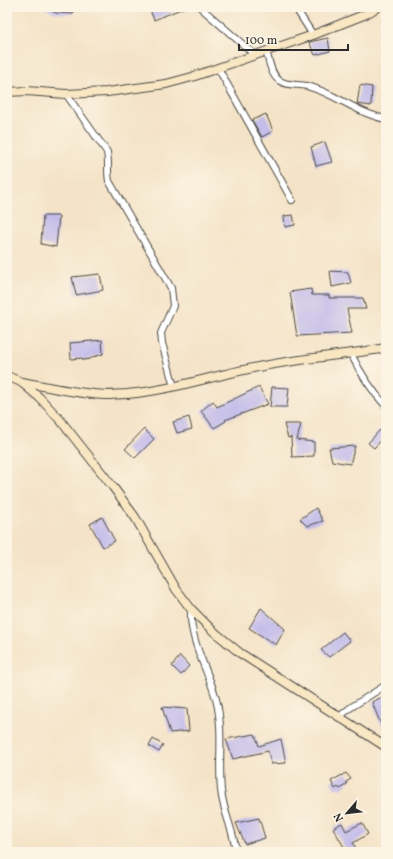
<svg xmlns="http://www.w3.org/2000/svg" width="393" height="859" font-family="Vollkorn,serif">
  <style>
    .building { fill: #c4bde9 }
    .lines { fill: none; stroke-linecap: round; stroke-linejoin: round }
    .street-casing { stroke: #494742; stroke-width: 8 }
    .secondary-casing { stroke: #494742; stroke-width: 10 }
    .street { stroke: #fff; stroke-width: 6 }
    .secondary { stroke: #f9e7c3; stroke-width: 8 }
  </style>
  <rect width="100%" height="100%" fill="#fcf5e5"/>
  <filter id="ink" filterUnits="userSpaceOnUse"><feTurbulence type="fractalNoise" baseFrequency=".025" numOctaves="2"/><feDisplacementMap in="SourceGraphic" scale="8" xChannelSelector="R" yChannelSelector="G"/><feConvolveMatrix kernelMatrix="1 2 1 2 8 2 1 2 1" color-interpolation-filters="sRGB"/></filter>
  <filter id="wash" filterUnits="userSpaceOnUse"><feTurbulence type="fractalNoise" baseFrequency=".012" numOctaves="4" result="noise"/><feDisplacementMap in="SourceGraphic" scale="16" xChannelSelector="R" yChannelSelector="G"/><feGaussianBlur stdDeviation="0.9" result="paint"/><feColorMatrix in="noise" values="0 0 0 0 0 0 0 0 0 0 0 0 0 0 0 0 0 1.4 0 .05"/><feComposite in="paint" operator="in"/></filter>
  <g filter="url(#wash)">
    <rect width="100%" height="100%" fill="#f4e3c7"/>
    <g id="blocks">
      <g class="building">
        <path d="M42,7H75L73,14L56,13Z"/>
        <path d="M149,7H186L154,20Z"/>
        <path d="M328,38L330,51L315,55L309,42Z"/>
        <path d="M360,85L372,87L371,106L357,104Z"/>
        <path d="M266,114L273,131L262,137L252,120Z"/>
        <path d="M325,142L332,162L316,166L311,147Z"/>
        <path d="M293,215L295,225L285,227L284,216Z"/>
        <path d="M43,216H59L56,247L41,244Z"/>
        <path d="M330,271L348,272L351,283L332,287Z"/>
        <path d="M100,274L103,290L76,295L72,277Z"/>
        <path d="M311,289L312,295H329V298H363L366,309H347L352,333L297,336L290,292Z"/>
        <path d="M102,340L103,354L93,357L90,359L83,360L82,358L71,359L70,343Z"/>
        <path d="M259,387L268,404L225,420L226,421L214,428L201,411L213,401L217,407Z"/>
        <path d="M272,387L289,388L287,407H270Z"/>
        <path d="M189,417L192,429L177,433L173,422Z"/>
        <path d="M284,424H301L297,440L314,442V456L292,457L291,437L288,438Z"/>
        <path d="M144,429L154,439L135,458L125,449Z"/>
        <path d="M380,430L386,435L374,448L368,443Z"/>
        <path d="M355,446L350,464L332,461L329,448Z"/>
        <path d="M316,508L323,521L307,526L300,519Z"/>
        <path d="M102,517L115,541L103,547L90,524Z"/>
        <path d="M261,608L285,629L276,645L249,628Z"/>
        <path d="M343,632L350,641L329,657L321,650Z"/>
        <path d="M180,656L189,666L181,675L172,666Z"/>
        <path d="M386,695V732L379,720L372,702Z"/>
        <path d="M162,707L187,709L189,731L170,733Z"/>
        <path d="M255,734L259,746L281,739L286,763L271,764L268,751L233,759L226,739Z"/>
        <path d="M153,739L163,745L159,752L149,746Z"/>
        <path d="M346,773L351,779L346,782L347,784L340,789L338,787L335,789L331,781Z"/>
        <path d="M259,818L265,838L245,844L236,823Z"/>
        <path d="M342,823L346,831L362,823L368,834L353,843L358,852H347L333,828Z"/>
      </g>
    </g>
  </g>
  <g filter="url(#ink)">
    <use href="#blocks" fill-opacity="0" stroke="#494742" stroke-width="1"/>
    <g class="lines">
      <g class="street-casing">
        <g id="street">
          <path d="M200,7L255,55"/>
          <path d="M295,7L313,35"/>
          <path d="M266,51C269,60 271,76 280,81C288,86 298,84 307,86C335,93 358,114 386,119"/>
          <path d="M218,68L292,200"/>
          <path d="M66,94L107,152C109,163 107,171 109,181L171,288L173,306L161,333L162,343L174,387"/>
          <path d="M351,354C361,374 371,390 386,406"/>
          <path d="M191,609C189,641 208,669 216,699C224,729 218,760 221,790C223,812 234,831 236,852"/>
          <path d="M339,717L350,708L386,685"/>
        </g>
      </g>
      <g class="secondary-casing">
        <g id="secondary">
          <path d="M7,92L27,91L66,94L107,92L166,84L192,77L313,35L366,14L378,7"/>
          <path d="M7,376L21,382L40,398L61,421L113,487L135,517L176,589L191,609L212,630L240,653L386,747"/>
          <path d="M22,382C50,387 78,394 106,395C113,395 120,394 127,394C174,390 218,374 263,366C304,358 345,355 386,348"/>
        </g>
      </g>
      <use href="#street" class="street"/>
      <use href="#secondary" class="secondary"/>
    </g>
  </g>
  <rect width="393" height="859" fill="none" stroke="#fcf5e5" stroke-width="24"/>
  <g transform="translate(347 813) rotate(242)" stroke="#fcf5e5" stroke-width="3" paint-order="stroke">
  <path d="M0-3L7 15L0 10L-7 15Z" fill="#2b2b2b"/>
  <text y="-6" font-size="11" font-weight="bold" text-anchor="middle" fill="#2b2b2b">N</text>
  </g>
  <path d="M239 44v6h109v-6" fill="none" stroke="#2b2b2b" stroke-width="2"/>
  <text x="245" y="44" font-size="12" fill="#2b2b2b" stroke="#fcf5e5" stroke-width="3" paint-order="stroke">100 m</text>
</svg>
